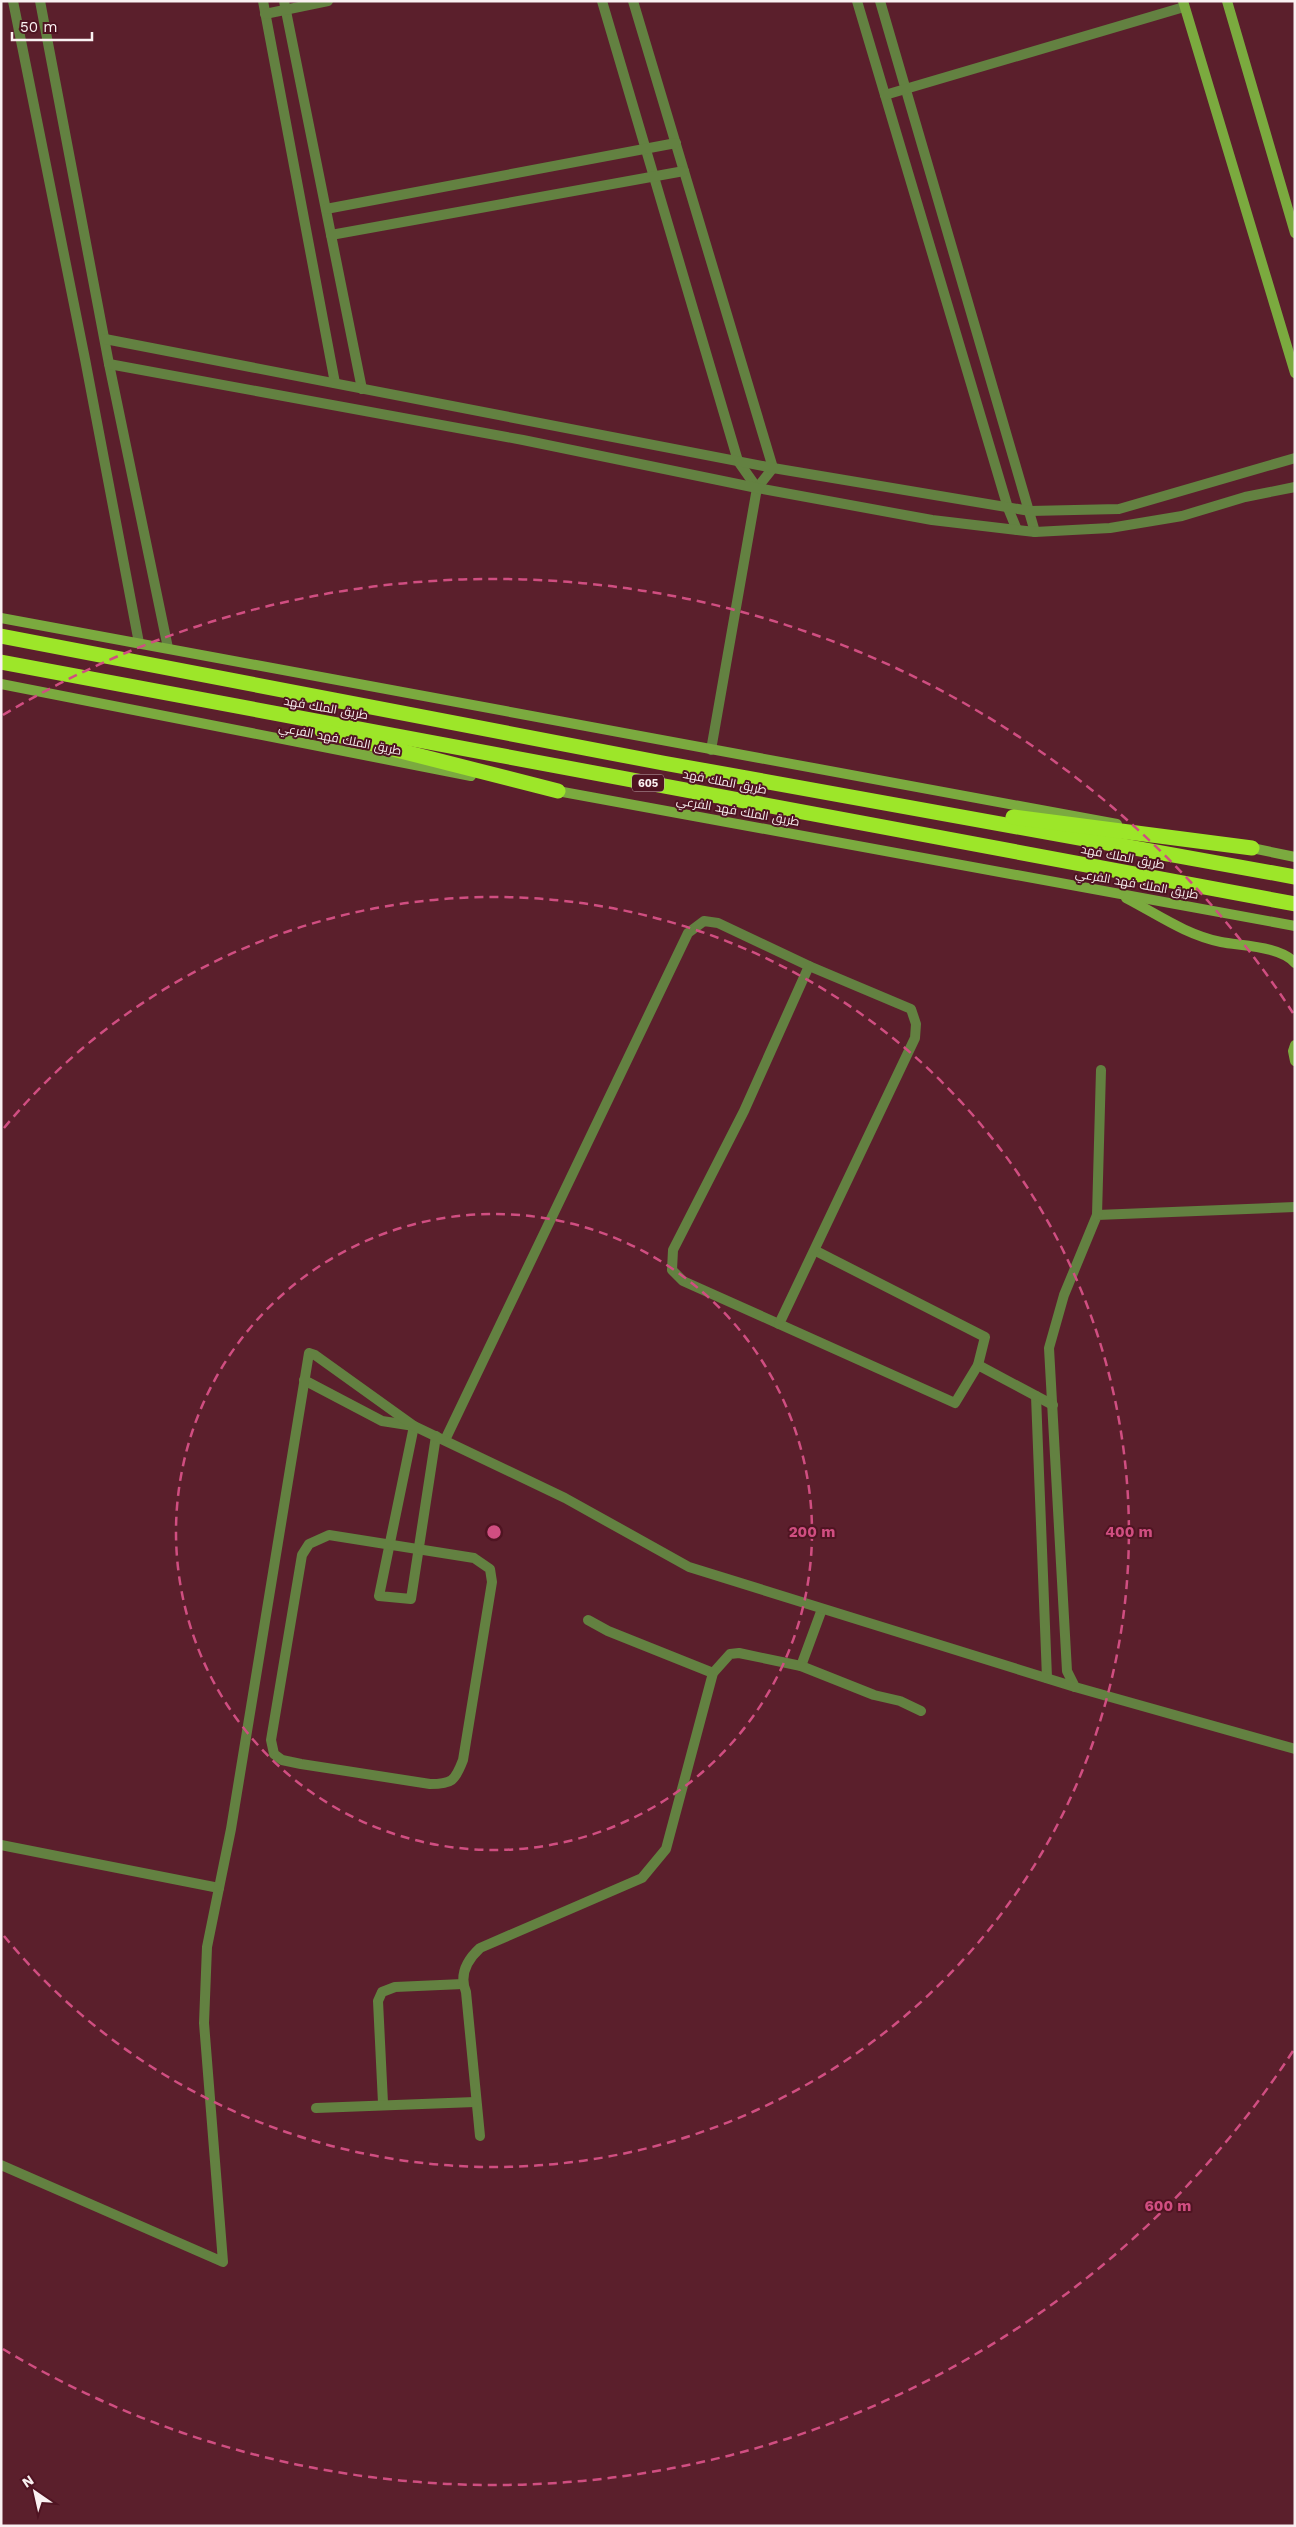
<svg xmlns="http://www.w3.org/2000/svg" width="1296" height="2527" font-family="'Work Sans',Cairo,sans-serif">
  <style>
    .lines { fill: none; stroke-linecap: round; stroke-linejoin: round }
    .street { stroke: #638141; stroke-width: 10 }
    .secondary { stroke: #7baa3f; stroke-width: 10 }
    .highway { stroke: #9de629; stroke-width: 15 }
    .ring { fill: none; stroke: #d04e81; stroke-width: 2.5; stroke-dasharray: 9 6 }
    .labels { text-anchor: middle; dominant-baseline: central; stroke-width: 4; stroke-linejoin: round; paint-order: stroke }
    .shield { fill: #4f1422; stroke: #c7afb4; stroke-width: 1 }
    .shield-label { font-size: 11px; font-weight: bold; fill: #faf1f2 }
    .street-label { font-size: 12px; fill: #faf1f2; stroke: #4f1422 }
    .centre { fill: #d04e81; stroke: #4f1422; stroke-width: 2.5 }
    .ring-label { font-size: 15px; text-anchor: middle; font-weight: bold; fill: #d04e81; stroke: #4f1422; stroke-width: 4; stroke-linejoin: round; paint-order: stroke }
  </style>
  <rect width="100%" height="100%" fill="#5b1f2c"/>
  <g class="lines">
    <g class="street">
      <path d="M13,1L85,359L139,643"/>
      <path d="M40,1L109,364L168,648"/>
      <path d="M263,1L335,383"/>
      <path d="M284,1L362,389"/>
      <path d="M602,1L738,461L757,488"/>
      <path d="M633,1L773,468L757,488L711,750"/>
      <path d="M857,1L1008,508L1017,530"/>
      <path d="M880,1L1035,532"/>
      <path d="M265,14L328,1"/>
      <path d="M885,95L1184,7"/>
      <path d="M326,209L676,143"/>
      <path d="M331,235L684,171"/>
      <path d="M105,339L773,468L1030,511L1119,509L1295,458"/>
      <path d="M109,364L523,440L757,488L932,520L1017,530L1035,532L1110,528L1182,516L1245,497L1295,487"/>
      <path d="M1295,1207L1097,1215L1064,1295L1049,1348L1067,1671L1075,1687L1295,1749"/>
      <path d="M1097,1215L1101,1070"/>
      <path d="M816,1251L985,1337L978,1365"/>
      <path d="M779,1324L683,1281L672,1270L673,1250L744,1111L809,966"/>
      <path d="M304,1380L382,1421L414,1426L379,1596L411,1599L436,1436"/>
      <path d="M1036,1396L1047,1678"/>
      <path d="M445,1440L688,933L704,921L718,923L809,966L911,1009L916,1024L915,1038L779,1324L955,1403L978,1365L1053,1405"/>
      <path d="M329,1535L474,1558L490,1569L492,1582L463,1760C455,1781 452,1784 430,1784L301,1764L282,1760L274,1754L271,1740L302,1555L309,1544Z"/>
      <path d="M588,1620L608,1631L713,1673"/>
      <path d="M801,1666L822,1609"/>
      <path d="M1,1845L219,1888"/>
      <path d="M383,2103L378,2001L382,1992L395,1987L463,1984"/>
      <path d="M316,2108L475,2102"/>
      <path d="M480,2136L466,1992C459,1975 467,1960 480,1948L642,1878L666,1849L713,1673L730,1654L739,1653L801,1666L874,1695L900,1701L921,1711"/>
      <path d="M1,2165L223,2262L204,2023L207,1947L231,1829L309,1353L315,1355L414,1426L565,1498L689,1567L1075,1687"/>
    </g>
    <g class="secondary">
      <path d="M1183,1L1295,373"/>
      <path d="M1227,1L1295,233"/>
      <path d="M1,618L1117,824"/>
      <path d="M1,684L471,776"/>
      <path d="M552,790L1295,926"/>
      <path d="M1247,847L1295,857"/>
      <path d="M1126,898C1157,914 1186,935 1221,942C1241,946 1281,946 1295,963"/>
      <path d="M1295,1045L1293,1051L1295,1061"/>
    </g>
    <g class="highway">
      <path d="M1,636L663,763L1295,877"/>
      <path d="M1,662L1295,904"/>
      <path d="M322,731L558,791"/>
      <path d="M1013,817L1252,848"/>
    </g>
  </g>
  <g class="ring">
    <circle cx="494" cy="1532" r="318"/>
    <path d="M4 1128A635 635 0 1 1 4 1936"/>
    <path d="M1293 2051A953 953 0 0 1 3 2349M3 715A953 953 0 0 1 1293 1013"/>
  </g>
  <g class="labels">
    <rect class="shield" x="632" y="774.5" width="32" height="17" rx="4"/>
    <g class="shield-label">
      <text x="648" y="783">605</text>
    </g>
    <g class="street-label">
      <text transform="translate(326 708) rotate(10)">طريق الملك فهد</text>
      <text transform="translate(340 739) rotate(11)">طريق الملك فهد الفرعي</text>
      <text transform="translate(725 782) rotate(11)">طريق الملك فهد</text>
      <text transform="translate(738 811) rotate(10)">طريق الملك فهد الفرعي</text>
      <text transform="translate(1123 857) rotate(11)">طريق الملك فهد</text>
      <text transform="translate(1137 884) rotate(10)">طريق الملك فهد الفرعي</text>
    </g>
  </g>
  <circle cx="494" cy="1532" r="8" class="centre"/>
  <g class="ring-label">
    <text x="812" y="1537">200 m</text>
    <text x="1129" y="1537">400 m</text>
    <text x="1168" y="2211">600 m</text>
  </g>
  <rect width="1296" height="2527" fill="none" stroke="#faf1f2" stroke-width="5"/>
  <g transform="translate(35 2492) rotate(326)" stroke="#4f1422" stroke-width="4" paint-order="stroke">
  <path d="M0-4L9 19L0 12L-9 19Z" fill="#faf1f2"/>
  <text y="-8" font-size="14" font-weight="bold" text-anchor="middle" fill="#faf1f2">N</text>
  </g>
  <path d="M12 32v8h80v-8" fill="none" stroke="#faf1f2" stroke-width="2.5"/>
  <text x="20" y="32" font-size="15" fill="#faf1f2" stroke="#4f1422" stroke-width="4" paint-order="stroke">50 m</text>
</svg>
